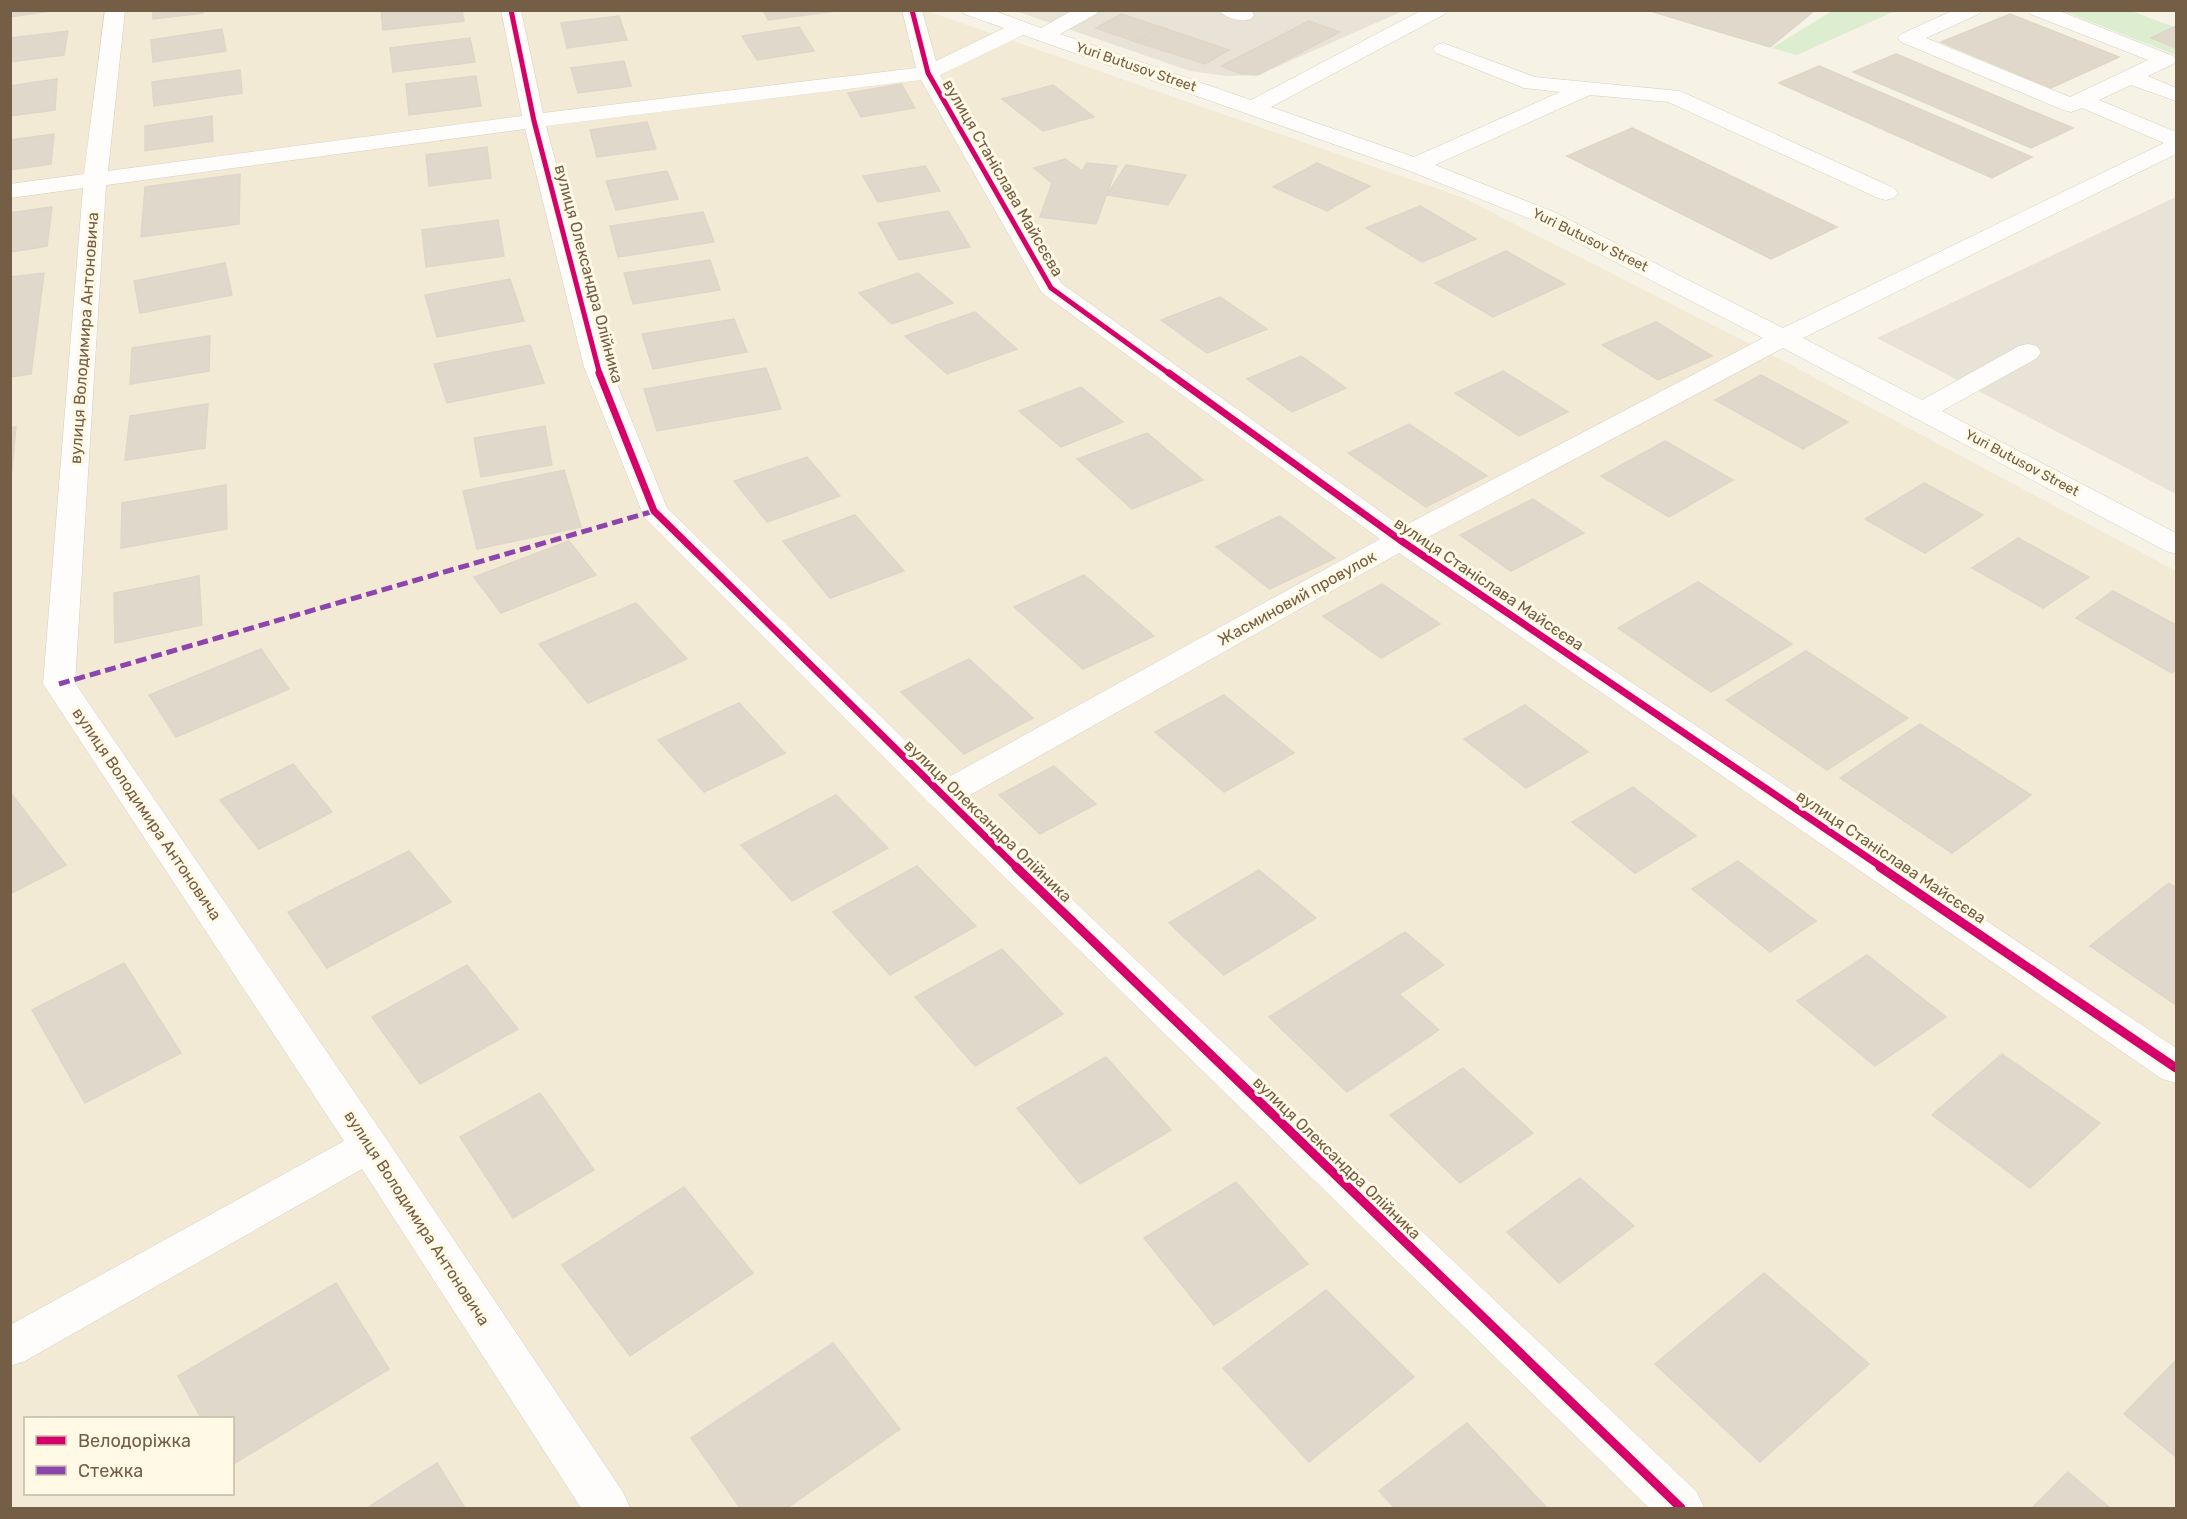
<svg xmlns="http://www.w3.org/2000/svg" width="2187" height="1519" font-family="Rubik,sans-serif">
  <style>
    .residential { fill: #f2ead5; fill-rule: evenodd }
    .industrial { fill: #e9e3d7 }
    .green { fill: #dceecf }
    .building { fill: #e0d8ca; stroke: #dfd6c8; stroke-width: 1.5 }
    .lines { fill: none; stroke-linecap: round; stroke-linejoin: round }
    .minor-casing { stroke: #d5cec0; stroke-width: 1 }
    .minor { fill: #fefdfb; fill-rule: evenodd }
    .quiet { stroke: #8e44ad; stroke-width: 5; stroke-dasharray: 11 5; stroke-linecap: butt }
    .cycleway-far2-casing { stroke: #fff9e5; stroke-width: 8 }
    .cycleway-far1-casing { stroke: #fff9e5; stroke-width: 10 }
    .cycleway-casing { stroke: #fff9e5; stroke-width: 13 }
    .cycleway-far2 { stroke: #d6006c; stroke-width: 5 }
    .cycleway-far1 { stroke: #d6006c; stroke-width: 7 }
    .cycleway { stroke: #d6006c; stroke-width: 9 }
    .labels { text-anchor: middle; dominant-baseline: central; stroke-width: 6; stroke-linejoin: round; paint-order: stroke }
    .far-street-label { font-size: 14px; fill: #745e46; stroke: #fff9e5 }
    .street-label { font-size: 16px; fill: #745e46; stroke: #fff9e5 }
  </style>
  <rect width="100%" height="100%" fill="#f6f2e5"/>
  <path class="residential" d="M10,11H927L1464,198L1791,365L2176,571V1508H11ZM26,1418H232V1494H26Z"/>
  <g class="industrial">
    <path d="M1016,11H1403L1258,75L1227,76L1190,71Z"/>
    <path d="M2176,197V494L1877,338Z"/>
  </g>
  <g class="green">
    <path d="M1832,11H1895L1797,55L1772,48Z"/>
    <path d="M2063,11H2131L2174,27L2151,38L2176,48V55Z"/>
  </g>
  <g class="building">
    <path d="M10,10H57L10,17Z"/>
    <path d="M153,10H203V13L153,19Z"/>
    <path d="M381,10H462L464,21L383,30Z"/>
    <path d="M763,10H836V11L768,20Z"/>
    <path d="M1647,10H1729L1706,28Z"/>
    <path d="M1729,10H1815L1770,47L1706,28Z"/>
    <path d="M1121,14L1161,27L1136,42L1096,28Z"/>
    <path d="M2010,14L2119,57L2051,88L1941,42Z"/>
    <path d="M619,16L627,40L567,48L561,23Z"/>
    <path d="M1309,21L1340,32L1258,75L1241,74L1221,66Z"/>
    <path d="M2176,26V48L2151,38L2174,27Z"/>
    <path d="M799,27L814,51L757,60L742,36Z"/>
    <path d="M1161,27L1229,50L1205,64L1136,42Z"/>
    <path d="M222,29L226,51L153,62L151,40Z"/>
    <path d="M68,31L64,55L10,62V38Z"/>
    <path d="M470,38L475,62L393,72L390,48Z"/>
    <path d="M1896,54L2073,128L2031,148L1853,72Z"/>
    <path d="M624,61L631,86L578,93L571,68Z"/>
    <path d="M1819,66L2032,157L1992,178L1779,83Z"/>
    <path d="M240,70L242,93L154,106L152,82Z"/>
    <path d="M476,76L481,106L409,115L406,84Z"/>
    <path d="M57,79L55,110L10,116V86Z"/>
    <path d="M901,84L915,108L861,117L848,93Z"/>
    <path d="M1053,85L1094,117L1043,131L1002,99Z"/>
    <path d="M212,116L213,141L145,151V126Z"/>
    <path d="M647,122L656,149L597,157L590,130Z"/>
    <path d="M1632,128L1837,227L1771,259L1567,156Z"/>
    <path d="M54,134L51,164L10,170V140Z"/>
    <path d="M487,147L491,178L429,186L426,155Z"/>
    <path d="M1065,159L1082,171L1087,163L1117,166L1096,224L1040,217L1052,183L1034,168Z"/>
    <path d="M1317,163L1370,186L1327,211L1273,187Z"/>
    <path d="M1126,165L1186,175L1168,205L1107,195Z"/>
    <path d="M925,166L940,191L878,202L863,176Z"/>
    <path d="M667,171L678,199L616,210L606,181Z"/>
    <path d="M240,174L239,224L141,237L145,187Z"/>
    <path d="M1420,206L1476,239L1422,262L1366,228Z"/>
    <path d="M52,207L47,246L10,252V213Z"/>
    <path d="M948,211L970,247L899,260L878,223Z"/>
    <path d="M703,212L714,242L618,257L610,226Z"/>
    <path d="M498,220L504,256L426,267L422,230Z"/>
    <path d="M1506,251L1565,284L1493,317L1435,283Z"/>
    <path d="M710,260L720,290L633,304L624,273Z"/>
    <path d="M225,263L232,295L140,313L134,281Z"/>
    <path d="M44,273L31,374L10,377V277Z"/>
    <path d="M918,273L953,303L892,324L859,293Z"/>
    <path d="M510,279L524,321L437,337L425,295Z"/>
    <path d="M1220,297L1267,329L1207,353L1161,320Z"/>
    <path d="M975,312L1017,349L947,374L905,336Z"/>
    <path d="M734,319L747,352L653,369L642,334Z"/>
    <path d="M1656,322L1712,356L1658,380L1602,345Z"/>
    <path d="M210,336L209,371L130,384L132,348Z"/>
    <path d="M530,345L544,383L447,403L434,364Z"/>
    <path d="M1301,356L1346,388L1292,412L1247,379Z"/>
    <path d="M766,368L781,409L657,431L644,389Z"/>
    <path d="M1503,371L1568,412L1519,436L1455,393Z"/>
    <path d="M1761,375L1848,422L1803,449L1715,400Z"/>
    <path d="M1081,387L1123,422L1061,447L1019,411Z"/>
    <path d="M208,404L205,448L125,460L130,416Z"/>
    <path d="M1409,424L1487,476L1426,507L1348,453Z"/>
    <path d="M545,426L552,465L481,477L474,438Z"/>
    <path d="M16,427L10,489V428Z"/>
    <path d="M1147,433L1203,480L1132,509L1077,459Z"/>
    <path d="M1665,441L1733,480L1669,517L1601,476Z"/>
    <path d="M807,457L840,496L767,522L734,481Z"/>
    <path d="M564,470L581,527L477,549L463,491Z"/>
    <path d="M1924,483L1983,515L1925,553L1865,519Z"/>
    <path d="M226,485L227,529L121,548L122,503Z"/>
    <path d="M1533,499L1584,533L1511,571L1460,535Z"/>
    <path d="M855,515L904,571L830,598L783,541Z"/>
    <path d="M1280,516L1335,558L1270,589L1216,547Z"/>
    <path d="M2018,538L2089,577L2043,608L1972,568Z"/>
    <path d="M569,541L596,575L501,613L474,577Z"/>
    <path d="M1084,575L1154,636L1083,669L1014,607Z"/>
    <path d="M199,576L202,625L115,643L114,593Z"/>
    <path d="M1698,582L1792,644L1711,692L1618,628Z"/>
    <path d="M1382,584L1440,624L1381,658L1323,616Z"/>
    <path d="M2113,591L2176,625V669L2172,673L2076,618Z"/>
    <path d="M636,603L687,659L588,703L539,644Z"/>
    <path d="M261,649L289,689L176,737L149,695Z"/>
    <path d="M1806,651L1908,718L1827,770L1726,700Z"/>
    <path d="M969,659L1033,718L964,754L901,692Z"/>
    <path d="M1224,695L1294,753L1224,792L1155,732Z"/>
    <path d="M739,703L785,753L704,792L658,740Z"/>
    <path d="M1525,705L1588,752L1526,788L1464,739Z"/>
    <path d="M1920,724L2031,795L1952,853L1840,778Z"/>
    <path d="M293,764L332,812L259,849L220,800Z"/>
    <path d="M1054,766L1096,804L1040,834L999,795Z"/>
    <path d="M1633,787L1696,836L1635,873L1572,822Z"/>
    <path d="M10,792L66,865L10,894Z"/>
    <path d="M836,795L888,848L792,901L741,845Z"/>
    <path d="M409,851L451,902L327,968L288,912Z"/>
    <path d="M1738,861L1816,921L1770,952L1692,889Z"/>
    <path d="M917,866L976,926L890,975L833,912Z"/>
    <path d="M1259,870L1316,918L1224,975L1169,923Z"/>
    <path d="M2169,883L2176,888V1005L2090,946Z"/>
    <path d="M1405,932L1444,965L1399,994L1439,1030L1347,1092L1269,1017Z"/>
    <path d="M1002,949L1063,1014L975,1066L915,997Z"/>
    <path d="M1867,955L1946,1017L1875,1066L1797,1001Z"/>
    <path d="M124,963L181,1053L85,1103L32,1010Z"/>
    <path d="M467,965L518,1029L420,1084L372,1017Z"/>
    <path d="M2002,1054L2100,1123L2030,1188L1932,1115Z"/>
    <path d="M1106,1057L1171,1130L1080,1184L1017,1108Z"/>
    <path d="M1463,1068L1533,1133L1460,1183L1390,1115Z"/>
    <path d="M540,1093L594,1170L513,1218L460,1137Z"/>
    <path d="M1580,1178L1634,1226L1559,1283L1507,1232Z"/>
    <path d="M1236,1182L1308,1264L1214,1325L1144,1238Z"/>
    <path d="M684,1187L753,1273L630,1356L562,1265Z"/>
    <path d="M1764,1273L1869,1364L1760,1462L1655,1364Z"/>
    <path d="M336,1283L389,1369L232,1465V1418H201L178,1376Z"/>
    <path d="M1326,1290L1414,1377L1309,1462L1223,1368Z"/>
    <path d="M833,1343L900,1429L787,1508H740L691,1438Z"/>
    <path d="M2176,1360V1457L2124,1414Z"/>
    <path d="M1467,1423L1547,1508H1395L1379,1491Z"/>
    <path d="M437,1463L465,1508H367Z"/>
    <path d="M2068,1472L2110,1508H2032Z"/>
  </g>
  <g class="lines">
    <g class="minor-casing">
      <g id="minor">
        <path d="M105,10H125L108,171L522,116L501,10H521L543,113L916,68L902,10H922L936,61L1004,28L964,14L961,10H992L1041,28L1073,10H1099L1096,14L1060,34L1251,100L1422,10H1448L1445,14L1271,107L1414,157L1560,92L1524,88L1436,53L1433,49L1436,45L1443,43L1535,77L1680,91L1894,188L1898,193L1894,198L1886,200L1878,198L1668,102L1590,95L1435,165L1554,212L1783,328L2164,143L2082,108L2071,112L2063,110L1901,42L1898,38L1901,34L1954,10H1982L1979,14L1926,38L2070,97L2148,60L2030,14L2027,10H2057L2173,56L2176,60L2173,64L2148,76L2176,88V101L2131,85L2099,100L2176,132V154L1803,338L1922,400L2019,346L2028,344L2037,346L2041,352L2037,358L1942,411L2176,533V554L2166,551L1783,348L1421,541L2176,1048V1083L2162,1079L1399,553L965,798L1697,1492L1704,1508H1649L930,804L644,517L584,367L525,129L106,185L75,683L383,1134L623,1492L630,1508H581L362,1169L25,1361L10,1366V1325L344,1141L43,684L83,188L10,198V184L84,174ZM1023,35L1407,170L1538,222L1763,338L1402,527L1061,283L940,75ZM921,80L1042,293L1380,539L945,779L667,508L610,367L546,126Z"/>
        <path d="M1219,10H1251L1254,15L1251,19C1241,22 1226,19 1219,10Z"/>
      </g>
    </g>
    <use href="#minor" class="minor"/>
    <path class="quiet" d="M59,684L654,511"/>
    <g class="cycleway-far2-casing">
      <g id="cycleway-far2">
        <path d="M511,10L534,121L600,375"/>
        <path d="M912,10L928,73L1051,288L1171,375"/>
      </g>
    </g>
    <g class="cycleway-far1-casing">
      <g id="cycleway-far1">
        <path d="M599,373L654,511L1017,868"/>
        <path d="M1169,373L1400,540L1883,868"/>
      </g>
    </g>
    <g class="cycleway-casing">
      <g id="cycleway">
        <path d="M1016,867L1681,1508"/>
        <path d="M1880,867L2176,1068"/>
      </g>
    </g>
    <use href="#cycleway-far2" class="cycleway-far2"/>
    <use href="#cycleway-far1" class="cycleway-far1"/>
    <use href="#cycleway" class="cycleway"/>
  </g>
  <g class="labels">
    <g class="far-street-label">
      <text transform="translate(1136 67) rotate(19)">Yuri Butusov Street</text>
      <text transform="translate(1590 240) rotate(26)">Yuri Butusov Street</text>
      <text transform="translate(2022 463) rotate(28)">Yuri Butusov Street</text>
    </g>
    <g class="street-label">
      <text transform="translate(1003 178) rotate(60)">вулиця Станіслава Майсєєва</text>
      <text transform="translate(589 274) rotate(75)">вулиця Олександра Олійника</text>
      <text transform="translate(84 338) rotate(-86)">вулиця Володимира Антоновича</text>
      <text transform="translate(1489 584) rotate(34)">вулиця Станіслава Майсєєва</text>
      <text transform="translate(1297 598) rotate(-29)">Жасминовий провулок</text>
      <text transform="translate(147 814) rotate(56)">вулиця Володимира Антоновича</text>
      <text transform="translate(988 821) rotate(44)">вулиця Олександра Олійника</text>
      <text transform="translate(1891 857) rotate(34)">вулиця Станіслава Майсєєва</text>
      <text transform="translate(1337 1158) rotate(44)">вулиця Олександра Олійника</text>
      <text transform="translate(417 1218) rotate(57)">вулиця Володимира Антоновича</text>
    </g>
  </g>
  <rect width="2187" height="1519" fill="none" stroke="#745e46" stroke-width="24"/>
  <rect x="24" y="1417" width="210" height="78" fill="#fff9e5" stroke="#c7bba5" stroke-width="1.5"/>
  <rect x="36" y="1436" width="30" height="9" fill="#d6006c" stroke="#c7bba5" stroke-width="1.5"/>
  <text x="78" y="1447" font-size="18" fill="#745e46">Велодоріжка</text>
  <rect x="36" y="1466" width="30" height="9" fill="#8e44ad" stroke="#c7bba5" stroke-width="1.5"/>
  <text x="78" y="1477" font-size="18" fill="#745e46">Стежка</text>
</svg>
